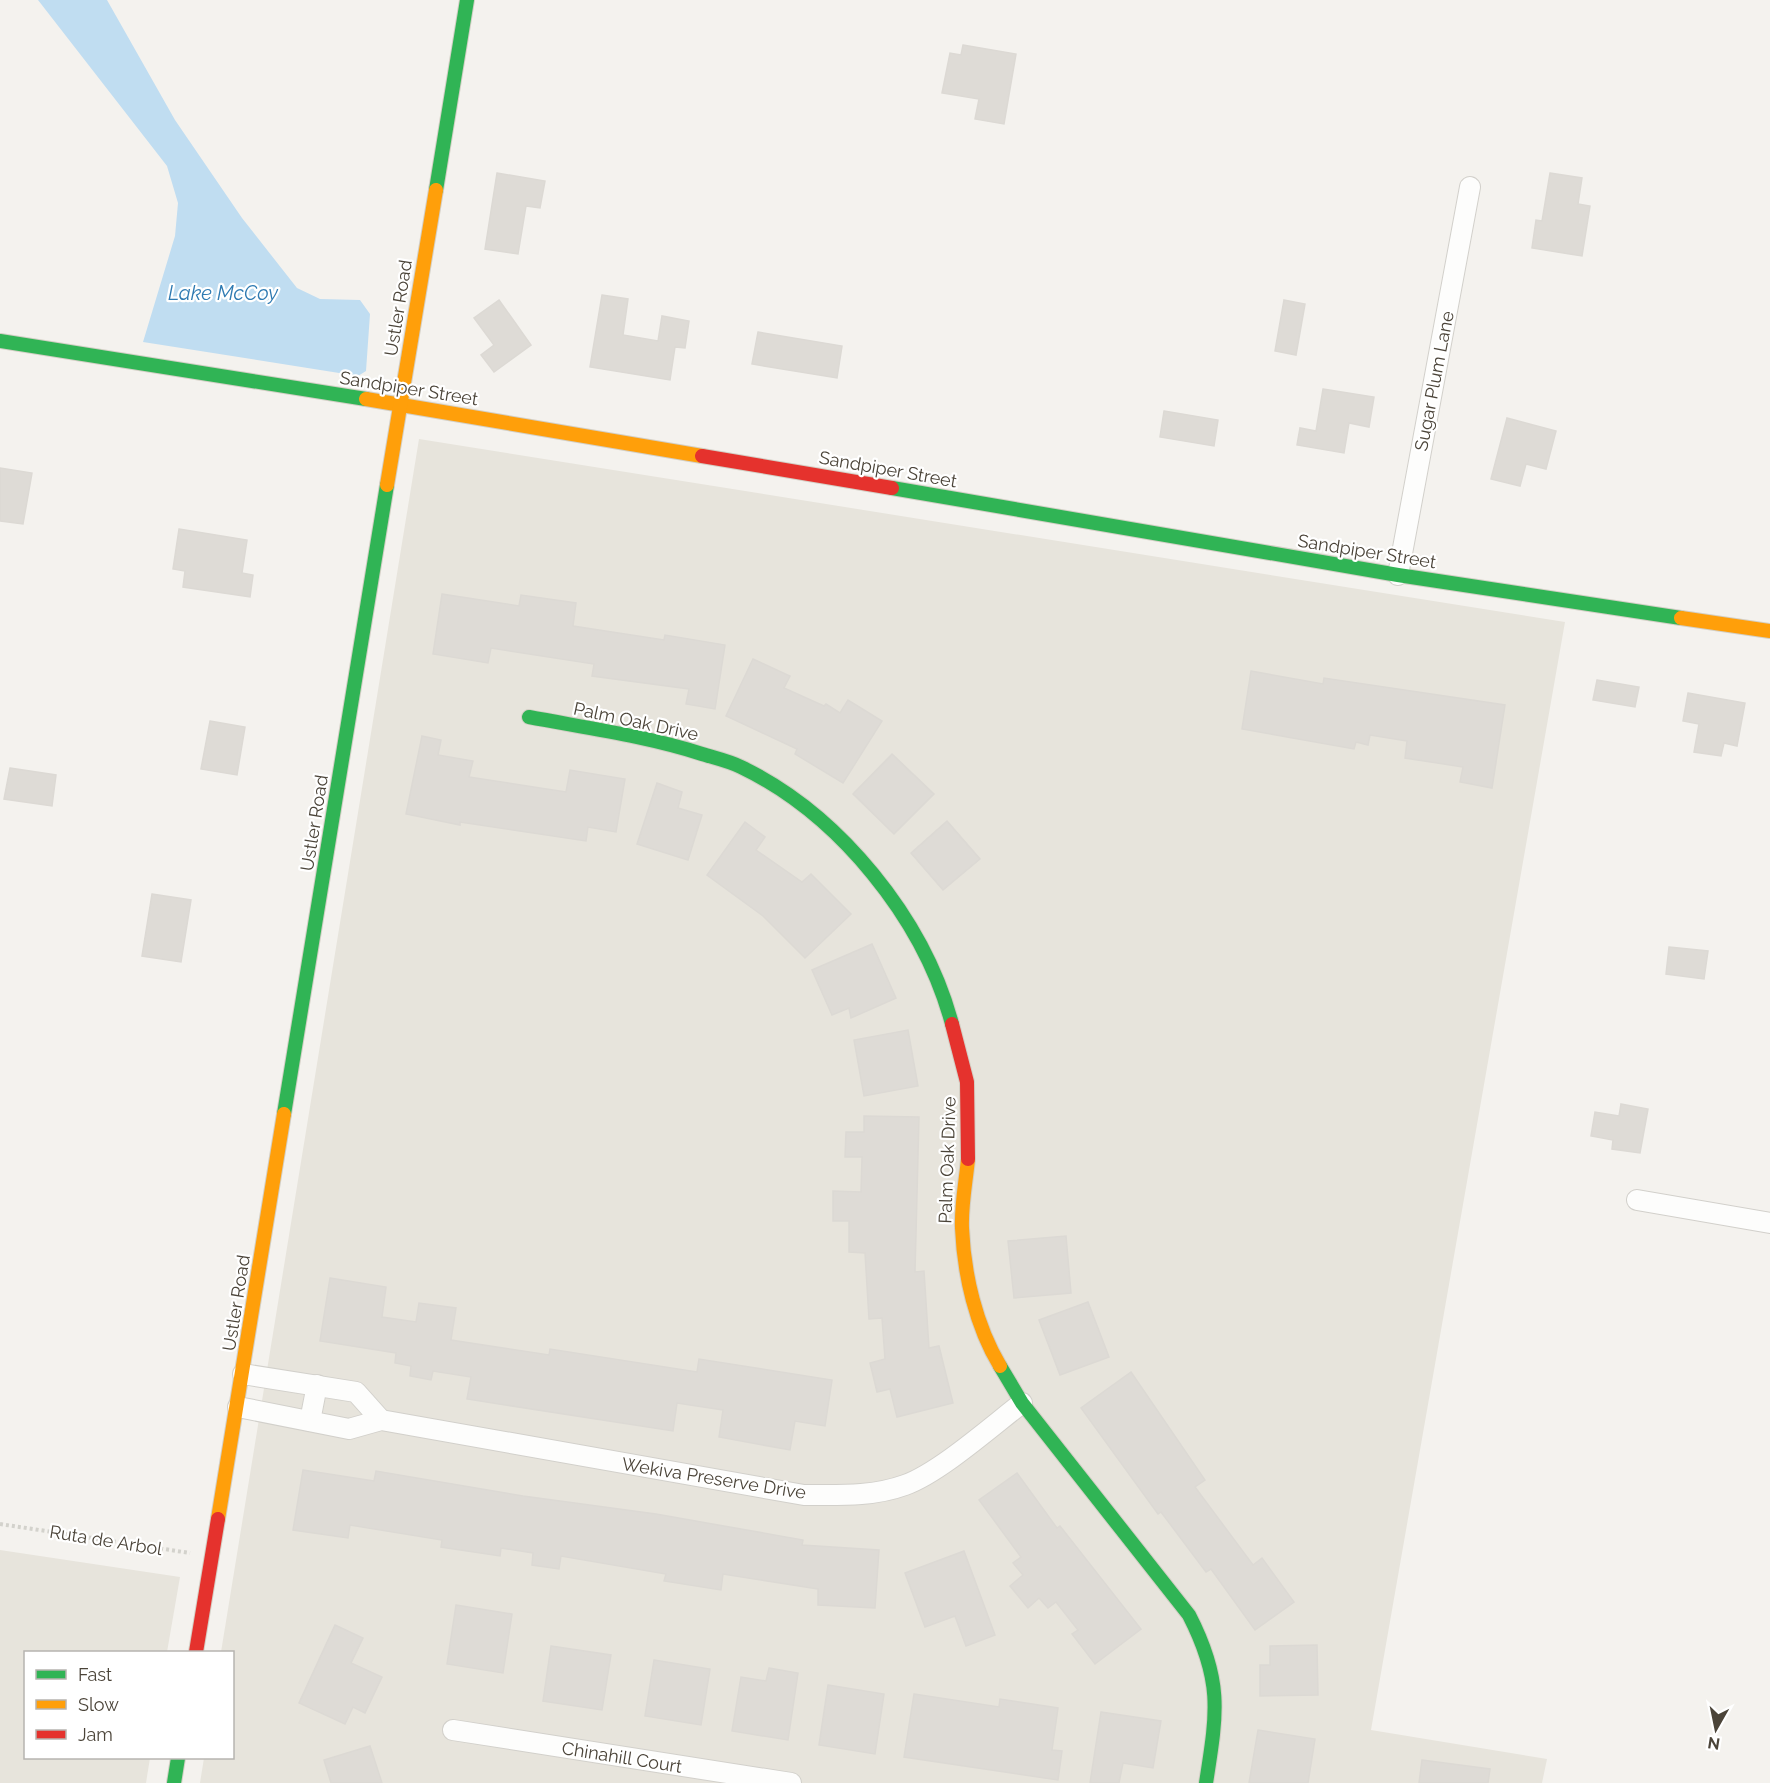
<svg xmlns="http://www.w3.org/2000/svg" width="1770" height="1783" font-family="Raleway,sans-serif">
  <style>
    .residential { fill: #e7e4dc }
    .water { fill: #c0ddf1 }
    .building { fill: #dedbd6; stroke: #dcd9d4; stroke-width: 1.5 }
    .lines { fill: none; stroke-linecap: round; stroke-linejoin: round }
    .street-casing { stroke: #d2d0cb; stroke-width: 22 }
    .fast-casing { stroke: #d3cfc5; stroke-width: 16 }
    .slow-casing { stroke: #d3cfc5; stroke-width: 16 }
    .jam-casing { stroke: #d3cfc5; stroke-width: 16 }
    .path { stroke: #d3d2cc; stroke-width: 4; stroke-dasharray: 3 3; stroke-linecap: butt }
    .street { stroke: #fdfdfc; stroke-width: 20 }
    .fast { stroke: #30b455; stroke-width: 14 }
    .slow { stroke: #ff9f0a; stroke-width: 14 }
    .jam { stroke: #e5322d; stroke-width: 14 }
    .labels { text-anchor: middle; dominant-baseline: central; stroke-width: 4.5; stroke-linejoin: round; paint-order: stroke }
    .street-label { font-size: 18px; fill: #4b4439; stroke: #fff }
    .water-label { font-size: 20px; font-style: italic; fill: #2e7ab2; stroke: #fff }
  </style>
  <rect width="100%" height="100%" fill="#f4f2ee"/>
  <g class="residential">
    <path d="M419,439L1565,622L1371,1730L1547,1759L1542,1783H200L204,1758H232V1652H221Z"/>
    <path d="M0,1550L180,1577L167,1652H26V1758H150L146,1783H0Z"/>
  </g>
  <path class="water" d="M38,0H107L175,120L242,218L297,288L320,299L360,300L370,314L366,371L358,376L143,342L175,236L178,203L167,166Z"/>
  <g class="building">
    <path d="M963,45L1016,54L1004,124L975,119L979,99L942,93L950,53L961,55Z"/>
    <path d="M497,173L545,181L540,208L526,206L518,254L485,249Z"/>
    <path d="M1550,173L1582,178L1578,204L1590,206L1582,256L1532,248L1536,220L1542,221Z"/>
    <path d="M602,295L628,299L623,335L658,341L662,316L689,321L685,348L675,347L670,380L590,367Z"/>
    <path d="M499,300L531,345L494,372L481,355L494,345L474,318Z"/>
    <path d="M1284,300L1305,304L1296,355L1275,351Z"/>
    <path d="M758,332L842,346L837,378L752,364Z"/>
    <path d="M1323,389L1374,397L1369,427L1349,423L1344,453L1297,445L1300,428L1316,431Z"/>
    <path d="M1164,411L1218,420L1214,446L1160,437Z"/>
    <path d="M1507,418L1556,431L1546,469L1526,464L1520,486L1491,479Z"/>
    <path d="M0,468L32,473L23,524L0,521Z"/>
    <path d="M179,529L247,540L242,573L253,575L250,597L183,587L185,571L173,569Z"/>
    <path d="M442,594L519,606L521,595L576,603L573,626L664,640L665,635L725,645L715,709L686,704L689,689L592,676L594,664L491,648L488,663L433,654Z"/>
    <path d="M753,659L790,676L784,688L824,706L826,704L840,713L848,700L882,721L843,783L795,754L797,749L726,716Z"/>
    <path d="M1251,671L1323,684L1324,678L1505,705L1492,788L1460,782L1463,767L1405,758L1407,741L1370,735L1368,745L1356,742L1354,749L1242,729Z"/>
    <path d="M1597,680L1639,687L1635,707L1593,700Z"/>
    <path d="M1688,693L1745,703L1737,746L1724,743L1721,756L1694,752L1699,724L1683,721Z"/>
    <path d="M210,721L245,727L237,775L201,769Z"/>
    <path d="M422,736L441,740L438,755L473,761L469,777L566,792L570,770L625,779L616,832L588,827L586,841L460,822V825L406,814Z"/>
    <path d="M892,754L934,794L894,834L853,794Z"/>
    <path d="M10,768L56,775L52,806L4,799Z"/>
    <path d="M657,783L682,792L678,808L702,815L688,860L637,844Z"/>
    <path d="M947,821L980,859L943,890L911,853Z"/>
    <path d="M745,822L765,837L756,850L802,882L811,874L851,914L805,958L763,916L707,875Z"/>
    <path d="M152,894L191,900L181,962L142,956Z"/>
    <path d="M872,944L896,998L851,1018L849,1008L832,1015L812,970Z"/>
    <path d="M1669,947L1708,951L1704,979L1666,974Z"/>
    <path d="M908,1030L918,1086L864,1096L854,1040Z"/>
    <path d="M1621,1104L1648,1109L1640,1153L1612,1149L1613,1140L1591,1136L1595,1112L1619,1116Z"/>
    <path d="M864,1116L919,1117L915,1272L924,1271L929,1348L939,1346L953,1403L897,1417L890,1389L877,1392L870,1363L885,1359L882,1318L869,1319L865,1253L849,1252V1221H833V1191L861,1192L862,1157H845L846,1132H864Z"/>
    <path d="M1066,1236L1071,1293L1014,1298L1008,1241Z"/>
    <path d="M330,1278L386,1287L382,1317L416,1322L419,1303L456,1308L451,1340L549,1355L550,1349L697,1372L699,1359L832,1380L825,1426L795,1421L790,1450L719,1437L723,1410L677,1403L673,1431L467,1399L471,1377L433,1371L431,1380L410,1376L411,1366L395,1363L396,1353L320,1341Z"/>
    <path d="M1088,1302L1109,1357L1060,1375L1039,1320Z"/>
    <path d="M1131,1372L1205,1480L1195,1487L1253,1565L1262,1558L1294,1602L1255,1630L1211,1569L1206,1572L1161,1512L1158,1514L1081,1408Z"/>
    <path d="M303,1470L374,1481L376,1471L523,1496L656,1514L803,1540L802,1545L879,1550L875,1608L818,1605V1589L723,1574L721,1590L664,1581L666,1574L561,1556L559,1569L532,1565L533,1553L501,1548L500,1556L441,1547L442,1540L350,1525L348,1538L293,1530Z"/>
    <path d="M1017,1473L1057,1528L1060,1526L1141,1629L1095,1664L1072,1634L1078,1630L1056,1602L1048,1608L1039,1598L1028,1608L1010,1586L1023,1575L1013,1563L1021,1557L979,1500Z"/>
    <path d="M964,1551L995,1635L966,1646L955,1616L925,1627L905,1573Z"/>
    <path d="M456,1605L512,1614L503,1673L447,1664Z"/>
    <path d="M335,1625L363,1638L351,1663L382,1677L365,1713L353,1707L345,1724L299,1703Z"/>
    <path d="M1317,1645L1318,1695L1260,1696V1665H1270V1646Z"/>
    <path d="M551,1646L611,1655L602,1710L543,1701Z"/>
    <path d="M654,1660L710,1669L701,1725L645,1716Z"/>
    <path d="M769,1668L798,1673L788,1740L732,1731L741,1677L766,1681Z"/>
    <path d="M828,1685L884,1694L875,1754L819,1745Z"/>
    <path d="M914,1694L999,1707L1000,1699L1058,1708L1052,1750L1062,1751L1058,1780L904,1757Z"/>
    <path d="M1101,1712L1161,1721L1153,1768L1123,1763L1119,1783H1090Z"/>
    <path d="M1258,1730L1315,1739L1308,1783H1249Z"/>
    <path d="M370,1746L382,1783H331L324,1760Z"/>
    <path d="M1422,1760L1490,1769L1488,1783H1419Z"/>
  </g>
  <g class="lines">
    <g class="street-casing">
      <g id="street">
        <path d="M1398,575L1470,187"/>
        <path d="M1637,1200L1770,1223"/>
        <path d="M243,1374L356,1392L381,1420"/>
        <path d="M238,1407L349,1429L381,1420L804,1495C838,1495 872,1497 905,1485C939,1473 992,1426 1022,1403"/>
        <path d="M310,1421L317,1385"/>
        <path d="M453,1730L791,1783"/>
      </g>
    </g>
    <g class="fast-casing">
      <g id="fast">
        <path d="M436,190L467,0"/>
        <path d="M0,341L366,399"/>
        <path d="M892,488L1398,575L1681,618"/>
        <path d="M529,717C587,728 646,736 702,754C715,758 729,761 741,767C839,814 924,919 952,1024"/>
        <path d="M284,1114L387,485"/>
        <path d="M1000,1366L1022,1403L1189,1615C1223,1681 1217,1713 1206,1783"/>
        <path d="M174,1783L178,1758"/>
      </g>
    </g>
    <g class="slow-casing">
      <g id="slow">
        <path d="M366,399L702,456"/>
        <path d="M387,485L436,190"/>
        <path d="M1681,618L1770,631"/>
        <path d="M968,1159C966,1181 961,1205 962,1228C964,1275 976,1326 1000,1366"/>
        <path d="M218,1519L284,1114"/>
      </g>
    </g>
    <g class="jam-casing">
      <g id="jam">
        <path d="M702,456L892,488"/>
        <path d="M952,1024L967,1082L968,1159"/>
        <path d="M196,1652L218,1519"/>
      </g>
    </g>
    <path class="path" d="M0,1524L190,1553"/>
    <use href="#street" class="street"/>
    <use href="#fast" class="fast"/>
    <use href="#slow" class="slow"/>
    <use href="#jam" class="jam"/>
  </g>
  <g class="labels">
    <g class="street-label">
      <text transform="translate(398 308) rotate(-81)">Ustler Road</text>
      <text transform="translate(1434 381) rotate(-79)">Sugar Plum Lane</text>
      <text transform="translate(409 388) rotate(9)">Sandpiper Street</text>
      <text transform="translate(888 469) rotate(10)">Sandpiper Street</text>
      <text transform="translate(1367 551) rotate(9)">Sandpiper Street</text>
      <text transform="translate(636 721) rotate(12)">Palm Oak Drive</text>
      <text transform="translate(314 823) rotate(-81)">Ustler Road</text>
      <text transform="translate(947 1160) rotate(-88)">Palm Oak Drive</text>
      <text transform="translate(236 1303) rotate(-81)">Ustler Road</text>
      <text transform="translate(714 1478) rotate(9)">Wekiva Preserve Drive</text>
      <text transform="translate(106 1540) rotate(9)">Ruta de Arbol</text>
      <text transform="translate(622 1757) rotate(9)">Chinahill Court</text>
    </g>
    <g class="water-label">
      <text x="223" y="293">Lake McCoy</text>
    </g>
  </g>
  <rect x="24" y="1651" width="210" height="108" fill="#ffffff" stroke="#b7b4b0" stroke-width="1.5"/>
  <rect x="36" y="1670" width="30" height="9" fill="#30b455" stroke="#b7b4b0" stroke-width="1.5"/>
  <text x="78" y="1681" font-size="18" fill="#4b4439">Fast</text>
  <rect x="36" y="1700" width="30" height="9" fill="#ff9f0a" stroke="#b7b4b0" stroke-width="1.5"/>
  <text x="78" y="1711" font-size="18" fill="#4b4439">Slow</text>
  <rect x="36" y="1730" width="30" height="9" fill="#e5322d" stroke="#b7b4b0" stroke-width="1.5"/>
  <text x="78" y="1741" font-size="18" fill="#4b4439">Jam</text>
  <g transform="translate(1716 1729) rotate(189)" stroke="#ffffff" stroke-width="4.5" paint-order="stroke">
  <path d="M0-4.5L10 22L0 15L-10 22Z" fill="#4b4439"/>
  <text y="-9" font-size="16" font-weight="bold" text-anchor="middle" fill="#4b4439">N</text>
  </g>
</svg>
